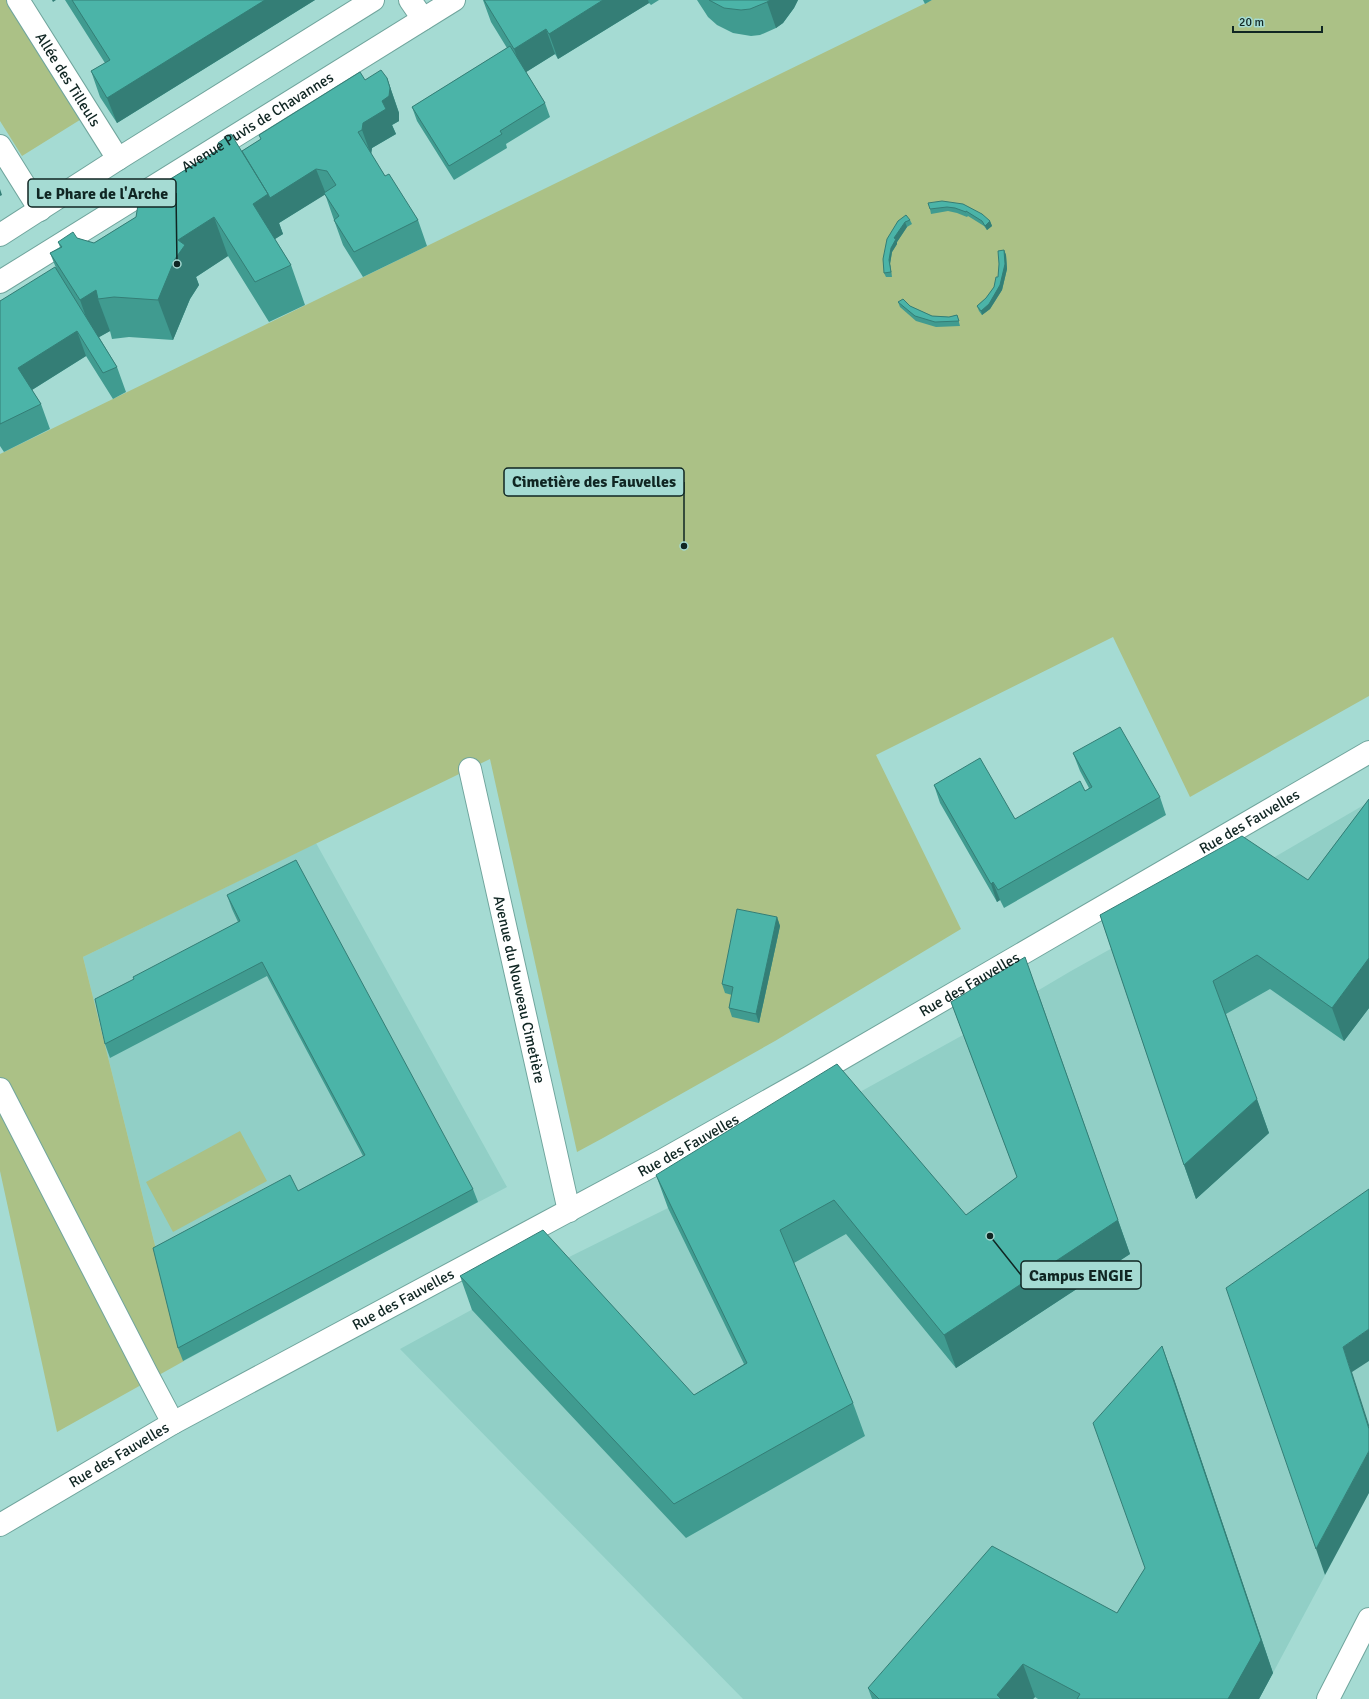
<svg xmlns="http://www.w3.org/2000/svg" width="1369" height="1699" font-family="Signika,sans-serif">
  <rect width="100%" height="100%" fill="#a5dbd3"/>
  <!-- built -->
  <path fill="#91cfc6" d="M1369 802V1493L1259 1699H743L400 1349 555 1264 668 1208 849 1098 963 1035 1071 971 1254 869Z
    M316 843 507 1187 377 1256 184 1361 83 957Z"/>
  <!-- green -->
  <path fill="#abc186" d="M0 0H8L83 118 22 156 0 121Z
    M932 0H1369V696L1190 797 1113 637 876 755 961 929 775 1041 603 1138 577 1152 490 759 83 957 184 1361 57 1432 0 1171V454Z
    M240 1131 267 1181 173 1232 146 1182Z"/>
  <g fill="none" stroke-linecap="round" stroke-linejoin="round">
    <!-- minor casing -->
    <g stroke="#70a59d" stroke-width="24">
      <g id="minor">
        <path id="s1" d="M18 0 118 159"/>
        <path d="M410 0 423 19"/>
        <path d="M0 146 40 210"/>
        <path d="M0 235 118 159 373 0"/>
        <path id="s2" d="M0 282 454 0"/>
        <path id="s3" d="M470 769 569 1211"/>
        <path d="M0 1089 147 1374 173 1423"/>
        <path id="s4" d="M0 1525 173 1423 663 1160 810 1077 1369 752"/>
        <path d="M1328 1699 1369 1619"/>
      </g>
    </g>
    <!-- minor -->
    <use href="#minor" stroke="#fff" stroke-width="22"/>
  </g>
  <!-- wall -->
  <path fill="#409b90" d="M65 0H315L117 123 100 97 91 71 105 63Z
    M483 0H659L651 5 649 3 558 59 555 54 526 72 545 103 550 117 506 144 507 148 454 180 417 121 412 107 507 48 491 22Z
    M697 0H798L794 8 783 23 776 28 760 35 751 36 733 33 717 25 708 17Z
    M923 0H932L925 4Z
    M387 78 399 113V121L392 125 396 134 372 148 371 154 385 176 418 220 427 246 363 277 343 245 334 220 325 194 279 223 283 234 275 239 291 265 305 305 269 322 228 256 196 277 199 285 190 299 173 340 129 337 112 339 110 331 99 337 117 367 126 392 113 399 86 356 32 390 41 404 50 429 4 452 0 446V301L56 268 50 253 60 247 58 242 77 238 94 243 136 217 139 201 136 193 154 189 220 149 218 143 242 151 261 139 259 135 365 80Z
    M963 204 990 221 992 226 987 230 984 226 968 216 967 217 957 213 948 211 931 214 930 209Z
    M910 220 912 224 907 227 897 242V244L892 252 890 264 892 277H886L884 273 898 221Z
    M1004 250 1006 255 1007 269 1002 290 990 309 982 315 979 311 977 306 986 298 994 287 998 277Z
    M898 302 910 306 932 316 949 317 957 315 960 326 936 327 916 321 900 307Z
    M1073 753 1160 797 1166 815 1004 908 1000 900 997 902 940 803 934 785 1015 819 1085 791 1089 788 1080 771Z
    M1369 799V1008L1344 1041 1270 989 1226 1014 1269 1133 1196 1199 1184 1165 1100 915 1308 880Z
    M227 895 473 1189 478 1202 183 1361 178 1348 298 1191 363 1156 267 976 110 1058 105 1044 134 979 238 922 232 909Z
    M777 917 780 926 759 1023 732 1017 729 1008 732 995 725 993 722 984Z
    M1037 990 1130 1254 956 1368 846 1234 794 1263 853 1403 865 1436 686 1538 472 1310 460 1276 694 1395 744 1364 668 1208 656 1175 966 1215 1017 1177 951 1002Z
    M1174 1379 1273 1673 1259 1699H1038L1035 1697 1033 1699H872L868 1688 1117 1613 1145 1568Z"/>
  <!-- shaded-wall -->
  <path fill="#347e76" d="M52 0H56L53 2Z
    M265 0H315L117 123 107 98Z
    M603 0H648L649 3 558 59 549 34Z
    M770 0H798L794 8 783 23 776 28 767 2Z
    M546 29 555 54 523 74 514 49Z
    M387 78 399 113V121L392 125 396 134 372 148 371 155 362 130 363 123 382 101Z
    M316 169 326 194 279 223 283 234 267 244 253 204 268 194Z
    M0 189 2 195 0 196Z
    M214 217 228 256 196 277 199 285 190 299 173 340 158 300 178 240Z
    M990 221 992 226 987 230 985 226Z
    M905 222 907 227 897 242V244L892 252 890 264 892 277 891 272 889 260 891 248 894 238Z
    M1004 250 1006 255 1007 269 1002 290 990 309 982 315 981 311 1000 285Z
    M96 290 98 299 110 331 94 340 80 300Z
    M77 331 86 356 27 393 18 368Z
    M993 882 1000 900 997 902 991 884Z
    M777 917 780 926 759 1023 756 1014Z
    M1025 957 1130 1254 956 1368 944 1335 1118 1220Z
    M1369 958V1008L1344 1041 1332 1008Z
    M1257 1099 1269 1133 1196 1199 1184 1165Z
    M1369 1329V1361L1352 1372 1369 1425V1429L1343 1347Z
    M1162 1346 1174 1379 1273 1673 1259 1699H1228Z
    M1369 1451V1493L1325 1575 1316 1549Z
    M1023 1664 1035 1697 1033 1699H998L997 1695Z"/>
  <!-- building -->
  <path fill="#4bb4a8" stroke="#347e76" d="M72 0H265L107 98 91 71 110 60Z
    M484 0H603L549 34 546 29 514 49Z
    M709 0H770L767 2 750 9 741 10 724 8Z
    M510 46 545 103 500 131 502 134 449 166 412 107Z
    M381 70 387 78 390 88 389 96 382 101 386 109 363 123 362 130 358 132 385 176 389 174 418 220 354 252 334 220 339 216 324 193 336 185 327 171 316 169 270 198 268 194 242 151 261 139 259 135 360 72 365 80Z
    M231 134 268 194 253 204 291 265 255 282 214 217 178 240 185 245 175 259 158 300 114 297 98 299 96 290 80 300 50 253 62 247 58 242 73 232 77 238 94 243 136 217 139 199 136 193 151 184 154 189 221 148 218 143Z
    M942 201 963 204 982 214 990 221 985 226 982 221 966 211V212L955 208 947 207 930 209 928 203Z
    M906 215 910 220 905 222 894 238 896 239 891 248 889 260 891 272 884 273 883 259 887 239 898 221Z
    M1004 250 1005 264 1000 285 989 304 981 311 977 306 986 298 994 287 996 277H998L999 264 998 251Z
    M55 267 117 367 103 373 77 331 18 368 41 404 0 424V301Z
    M903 299 910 306 932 316 949 317 957 315 959 321 935 322 915 316 898 302Z
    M1120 727 1160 797 998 890 993 882 991 884 934 785 980 758 1015 819 1080 781 1085 791 1092 787 1073 753Z
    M1369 799V958L1332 1008 1257 955 1213 981 1257 1099 1184 1165 1100 915 1242 836 1308 880Z
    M296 860 473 1189 178 1348 153 1248 290 1175 298 1191 365 1155 262 962 105 1044 95 999 134 979 133 977 240 921 227 895Z
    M737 909 777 917 756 1014 729 1008 733 987 722 984Z
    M1025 957 1118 1220 944 1335 834 1200 780 1230 853 1403 674 1504 460 1276 543 1230 694 1395 747 1363 656 1175 837 1064 966 1215 1017 1177 951 1002Z
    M1369 1189V1329L1343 1347 1369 1429V1451L1316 1549 1226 1288Z
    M1162 1346 1261 1640 1228 1699H1077L1080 1694 1023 1664 997 1695 1001 1699H879L868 1688 992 1546 1117 1613 1145 1568 1093 1423Z"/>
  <g text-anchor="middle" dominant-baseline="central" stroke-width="4" stroke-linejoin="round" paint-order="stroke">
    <!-- street labels -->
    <g font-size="15" fill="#102623" stroke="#a5dbd3">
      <text stroke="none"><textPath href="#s1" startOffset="94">Allée des Tilleuls</textPath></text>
      <text stroke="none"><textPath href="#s2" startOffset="303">Avenue Puvis de Chavannes</textPath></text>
      <text stroke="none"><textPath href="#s4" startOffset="1434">Rue des Fauvelles</textPath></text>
      <text stroke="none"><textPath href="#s4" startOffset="1110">Rue des Fauvelles</textPath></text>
      <text stroke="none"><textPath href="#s3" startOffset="226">Avenue du Nouveau Cimetière</textPath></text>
      <text stroke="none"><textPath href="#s4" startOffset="786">Rue des Fauvelles</textPath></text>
      <text stroke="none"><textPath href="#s4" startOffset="462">Rue des Fauvelles</textPath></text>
      <text stroke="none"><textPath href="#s4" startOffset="138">Rue des Fauvelles</textPath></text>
    </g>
  </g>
  <!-- callouts -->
  <path fill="none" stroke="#102623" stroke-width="1.5" d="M177 264L176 193M684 546L684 482M990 1236L1021 1275"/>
  <g fill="#102623" stroke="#a5dbd3" stroke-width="1.5">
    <circle cx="177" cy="264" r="4"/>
    <circle cx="684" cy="546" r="4"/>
    <circle cx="990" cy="1236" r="4"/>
  </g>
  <g fill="#a5dbd3" stroke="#102623" stroke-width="1.5">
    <rect x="28" y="179" width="148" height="28" rx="4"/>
    <rect x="504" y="468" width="180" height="28" rx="4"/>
    <rect x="1021" y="1261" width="120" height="28" rx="4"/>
  </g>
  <g font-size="16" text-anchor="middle" font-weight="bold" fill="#102623">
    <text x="102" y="199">Le Phare de l'Arche</text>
    <text x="594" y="487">Cimetière des Fauvelles</text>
    <text x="1081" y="1281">Campus ENGIE</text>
  </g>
  <!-- scale -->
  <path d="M1233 26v6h89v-6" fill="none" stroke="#102623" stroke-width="2"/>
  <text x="1239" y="26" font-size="12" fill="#102623" stroke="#a5dbd3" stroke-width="3" paint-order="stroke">20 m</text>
</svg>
